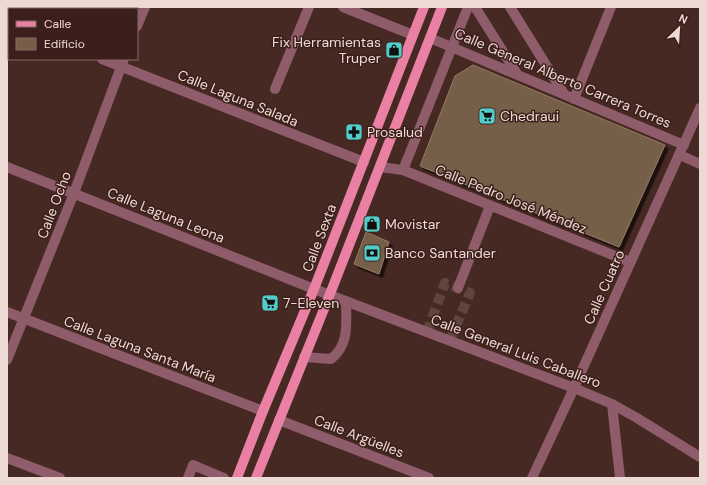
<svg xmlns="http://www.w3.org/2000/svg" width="707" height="485" font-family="'DM Sans',sans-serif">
  <defs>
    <filter id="shadow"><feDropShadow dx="3.5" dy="3.5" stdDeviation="0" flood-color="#0009"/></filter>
  </defs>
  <rect width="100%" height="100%" fill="#472923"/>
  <!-- building -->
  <path fill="#765e48" stroke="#937a63" filter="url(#shadow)" d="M473 65 665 145 619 247 420 166 455 76Z
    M366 232 389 242 379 274 354 264Z"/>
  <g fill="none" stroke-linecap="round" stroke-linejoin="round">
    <!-- minor-tunnel -->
    <path stroke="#60443e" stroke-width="10" stroke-dasharray="10 5" stroke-linecap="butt" d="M427 332 445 283 470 293 450 340"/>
    <!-- minor -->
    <path stroke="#8f5c6b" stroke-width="10" d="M343 7 413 35
      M475 7 517 74
      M510 7 564 94
      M111 9 112 7
      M7 22 9 23
      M137 26 145 7
      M430 38 684 145
      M102 59 364 162
      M275 89 309 7
      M574 99 611 7
      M680 155 700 164
      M7 167 314 289 574 388 612 404 637 418 700 457
      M380 167 403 170 630 262
      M403 170 468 7
      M458 288 490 206
      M7 312 263 411
      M304 357 331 359C350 344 346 323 346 301
      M7 360 74 193 124 59
      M612 404 620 478
      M279 420 429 478
      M7 458 60 478
      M188 478 193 465 224 478
      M532 478 574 388 700 108"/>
    <!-- major -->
    <path stroke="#ea81a4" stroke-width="10" d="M237 478 263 411 314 289 424 7
      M256 478 330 294 442 7"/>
  </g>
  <!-- icons -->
  <defs>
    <g id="shop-square" transform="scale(0.9)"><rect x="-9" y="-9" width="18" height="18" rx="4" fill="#53cdca" stroke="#3c1f1a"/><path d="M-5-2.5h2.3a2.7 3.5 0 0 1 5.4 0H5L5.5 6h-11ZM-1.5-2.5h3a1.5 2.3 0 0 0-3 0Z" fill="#111"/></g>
    <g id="supermarket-square" transform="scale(0.9)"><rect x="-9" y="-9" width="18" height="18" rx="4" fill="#53cdca" stroke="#3c1f1a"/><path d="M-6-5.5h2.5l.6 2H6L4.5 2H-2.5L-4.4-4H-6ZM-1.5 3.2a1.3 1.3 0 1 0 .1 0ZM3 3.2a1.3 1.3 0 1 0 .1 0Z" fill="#111"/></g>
    <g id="pharmacy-square" transform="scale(0.9)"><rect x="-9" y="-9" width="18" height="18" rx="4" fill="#53cdca" stroke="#3c1f1a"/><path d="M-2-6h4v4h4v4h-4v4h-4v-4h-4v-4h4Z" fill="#111"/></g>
    <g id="bank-square" transform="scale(0.9)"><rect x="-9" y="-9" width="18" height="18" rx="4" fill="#53cdca" stroke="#3c1f1a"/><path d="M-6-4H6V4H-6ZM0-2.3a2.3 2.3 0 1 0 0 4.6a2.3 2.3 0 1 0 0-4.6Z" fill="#111"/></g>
  </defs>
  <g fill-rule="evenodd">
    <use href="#shop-square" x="394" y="50"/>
    <use href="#supermarket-square" x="487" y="116"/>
    <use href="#pharmacy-square" x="354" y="132"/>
    <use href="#shop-square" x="372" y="224"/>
    <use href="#bank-square" x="372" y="253"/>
    <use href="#supermarket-square" x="270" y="303"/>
  </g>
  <g text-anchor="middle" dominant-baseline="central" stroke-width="3" stroke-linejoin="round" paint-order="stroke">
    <!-- poi labels -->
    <g font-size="14" fill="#eedad5" stroke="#3c1f1a" text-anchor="start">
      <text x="381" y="42" text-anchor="end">Fix Herramientas<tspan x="381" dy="16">Truper</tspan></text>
      <text x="500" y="116">Chedraui</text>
      <text x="367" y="132">Prosalud</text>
      <text x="385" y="224">Movistar</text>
      <text x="385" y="253">Banco Santander</text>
      <text x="283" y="303">7-Eleven</text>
    </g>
    <!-- street labels -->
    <g font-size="14" fill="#eedad5" stroke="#3c1f1a">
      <text transform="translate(563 78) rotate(23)">Calle General Alberto Carrera Torres</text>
      <text transform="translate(238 98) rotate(22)">Calle Laguna Salada</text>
      <text transform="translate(511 199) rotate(22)">Calle Pedro José Méndez</text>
      <text transform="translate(54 205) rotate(-69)">Calle Ocho</text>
      <text transform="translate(166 215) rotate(22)">Calle Laguna Leona</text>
      <text transform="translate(319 238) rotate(-69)">Calle Sexta</text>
      <text transform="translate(604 287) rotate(-66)">Calle Cuatro</text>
      <text transform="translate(140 349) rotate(21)">Calle Laguna Santa María</text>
      <text transform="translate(516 351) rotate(21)">Calle General Luis Caballero</text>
      <text transform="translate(359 436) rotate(21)">Calle Argüelles</text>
    </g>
  </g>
  <!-- border -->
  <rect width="707" height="485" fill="none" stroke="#eedad5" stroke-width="16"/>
  <!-- legend -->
  <rect x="8" y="8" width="130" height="52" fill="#3c1f1a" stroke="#836a65"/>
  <rect x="16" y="21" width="20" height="6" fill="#ea81a4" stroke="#836a65"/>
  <text x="44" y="28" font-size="12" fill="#eedad5">Calle</text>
  <rect x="16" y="38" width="20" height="12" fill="#765e48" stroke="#836a65"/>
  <text x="44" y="48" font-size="12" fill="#eedad5">Edificio</text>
  <!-- north arrow -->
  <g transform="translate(679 28) rotate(25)" stroke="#3c1f1a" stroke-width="3" paint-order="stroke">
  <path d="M0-3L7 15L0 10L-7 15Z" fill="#eedad5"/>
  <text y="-6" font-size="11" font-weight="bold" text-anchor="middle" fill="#eedad5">N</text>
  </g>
</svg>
